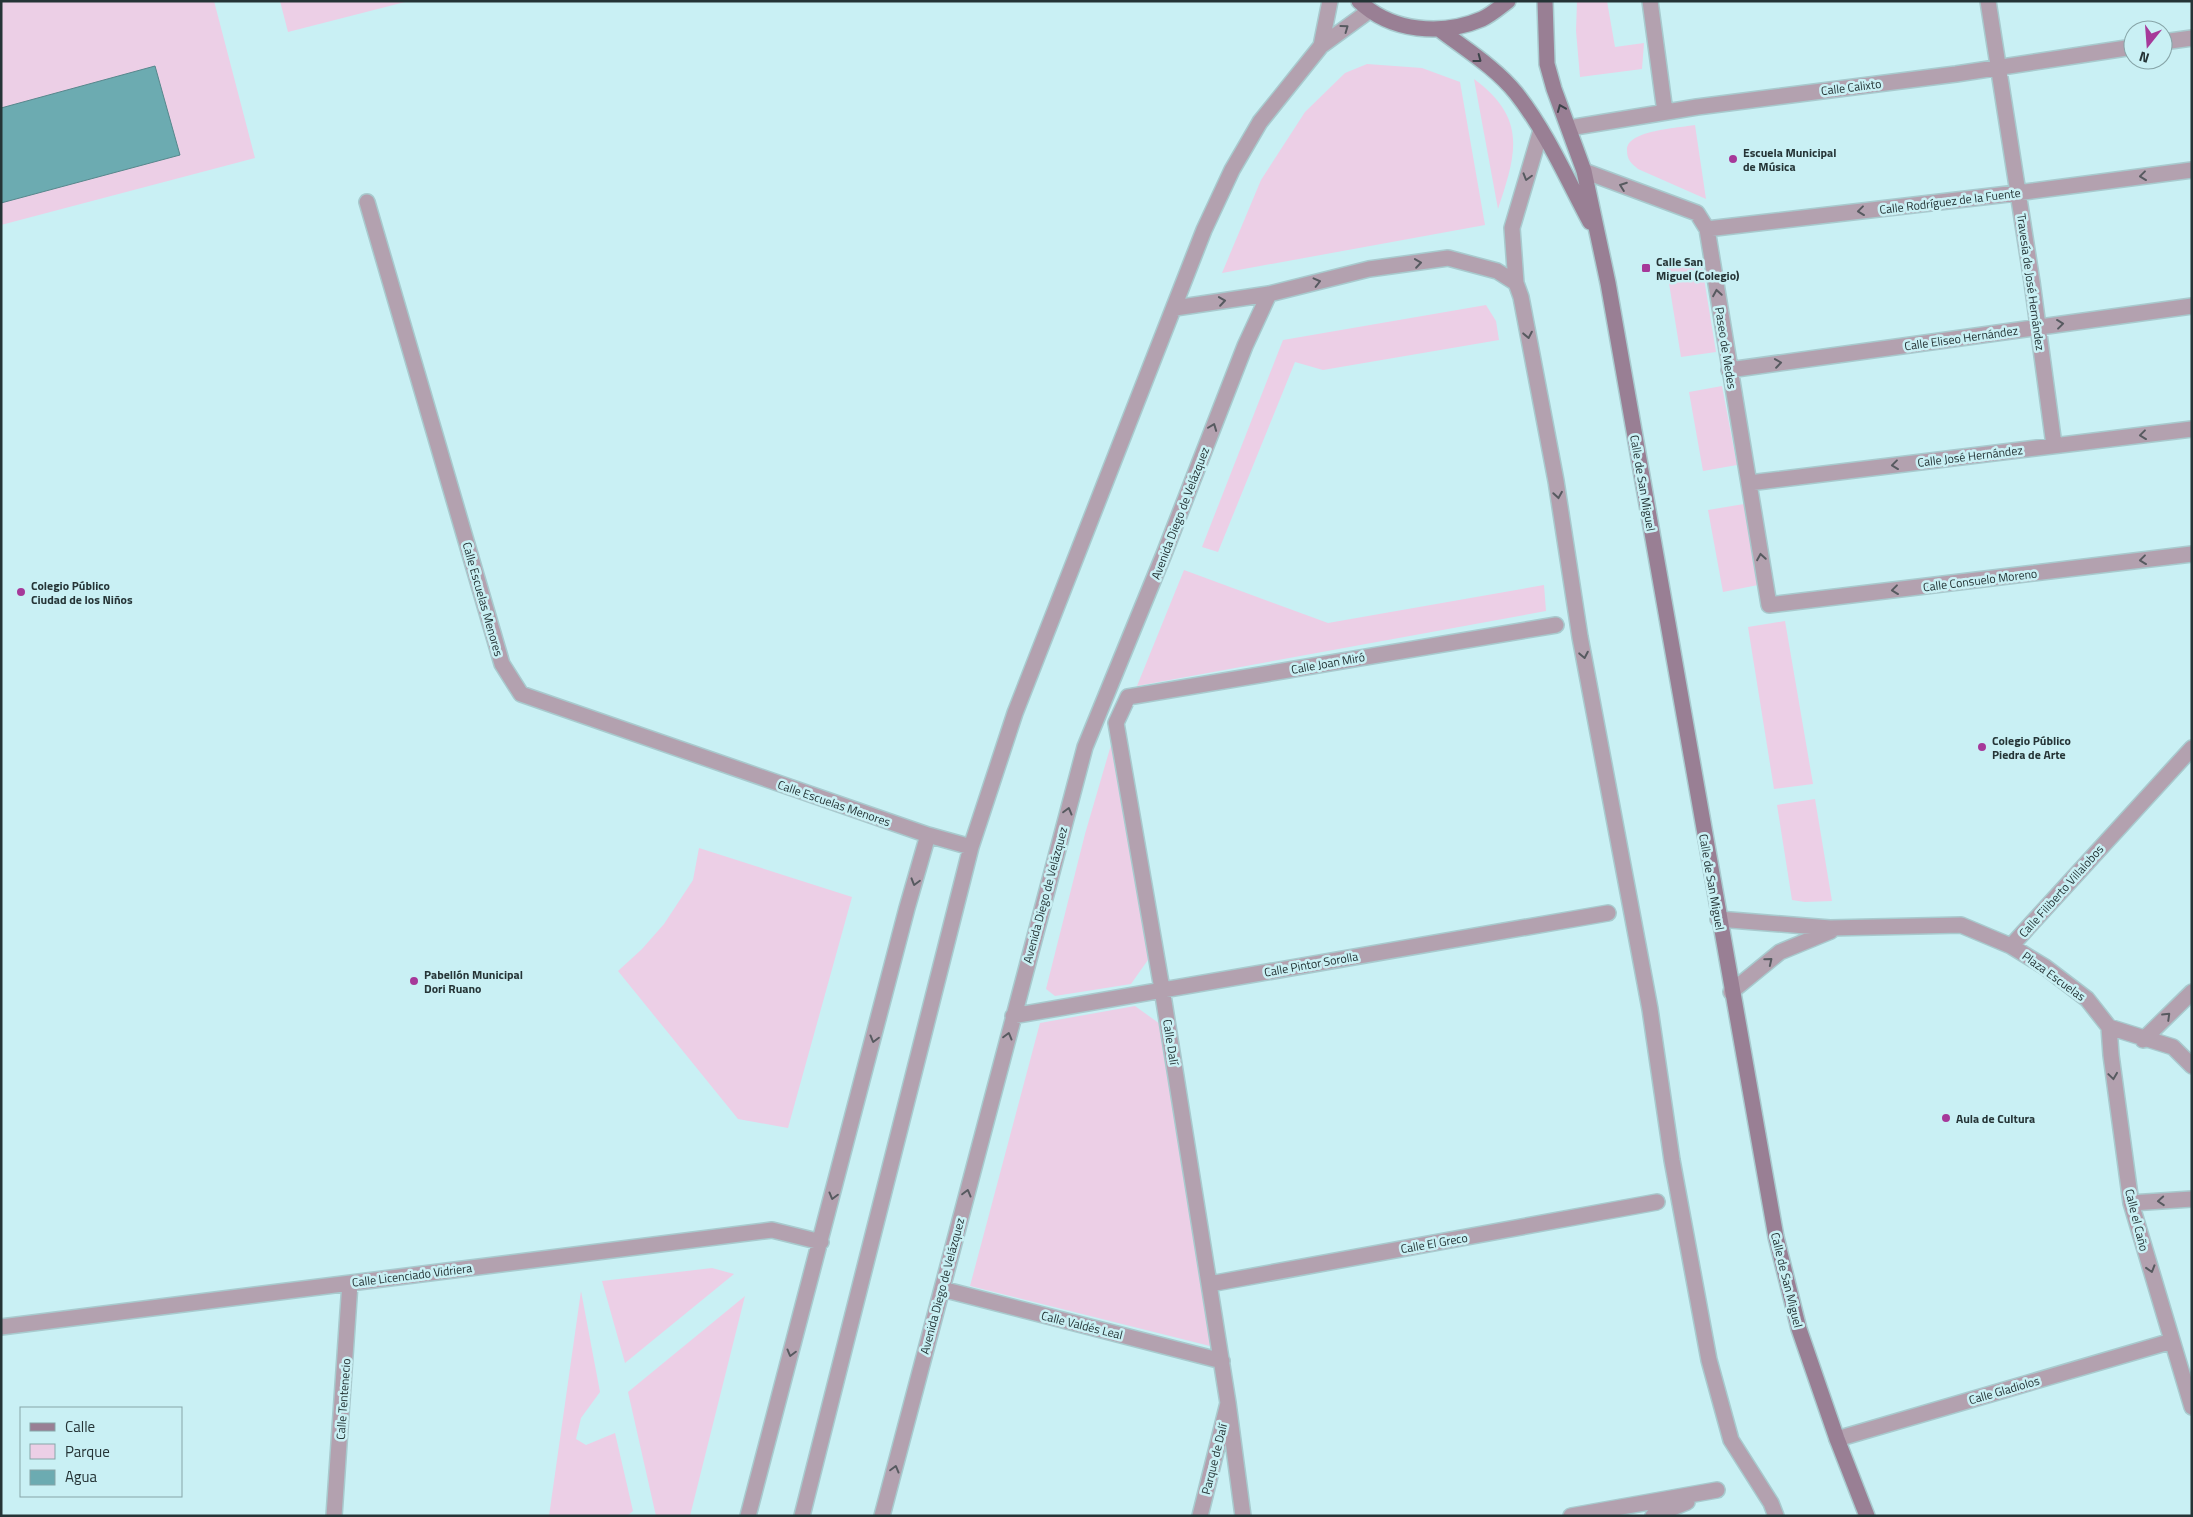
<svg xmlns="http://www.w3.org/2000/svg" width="2193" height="1517" font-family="'Titillium Web',sans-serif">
  <rect width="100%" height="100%" fill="#c9f0f4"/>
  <!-- green -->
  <path fill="#eccfe6" d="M1 1H214L255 158 1 225Z
    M280 1H409L288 32Z
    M1577 1H1607L1615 47 1644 43 1642 69 1580 77 1576 31Z
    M1367 64 1422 68 1460 82 1485 225 1222 273 1261 180 1305 112 1345 73Z
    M1474 79C1528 119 1516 154 1498 209Z
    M1695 125 1706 199 1638 169C1631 163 1627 160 1627 150 1627 130 1679 128 1695 125Z
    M1701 260 1716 352 1681 357 1666 265Z
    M1486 305 1496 321 1499 340 1323 370 1295 362 1218 552 1202 547 1283 340Z
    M1722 386 1737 465 1703 471 1689 392Z
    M1744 504 1758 585 1723 592 1708 510Z
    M1184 570 1328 623 1544 585 1546 611 1137 686Z
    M1785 621 1813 784 1774 789 1748 627Z
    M1111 745 1150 957 1131 984 1055 996 1046 989 1085 834Z
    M1815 799 1832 901 1805 902 1792 900 1777 805Z
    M699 848 852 897 788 1128 738 1119 618 971 642 949 664 924 693 880Z
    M1135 1006 1160 1024 1214 1347 970 1286 1040 1023Z
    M712 1268 734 1274 625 1363 602 1281Z
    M581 1291 600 1392 581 1418 576 1439 586 1445 615 1433 633 1511 627 1516H549Z
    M745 1296 690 1516H656L628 1392Z"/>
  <!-- water -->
  <path fill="#6cabb1" stroke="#57878c" d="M155 66 180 155 1 203V108Z"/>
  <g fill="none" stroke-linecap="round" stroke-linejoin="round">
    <!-- street casing -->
    <g stroke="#a8cace" stroke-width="18">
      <path id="street" d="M1650 1 1665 112
        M1988 1 2032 282 2054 445
        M2163 42 2192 38
        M1321 46 1330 1
        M1569 128 1697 107 1956 74 2133 47
        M1541 130 1512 228 1516 283 1521 297 1556 481 1580 637 1650 1009 1672 1160 1709 1360 1731 1440 1771 1503 1776 1516
        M1584 171 1697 213 1707 229 1769 605 2192 554
        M367 202 502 664 521 694 928 835 971 847
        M1707 229 2017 193 2192 170
        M1175 308 1269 294 1369 269 1448 258 1497 271 1516 283
        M1729 370 2192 306
        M1749 483 2192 429
        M1718 919 1830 928 1961 925 2011 946 2045 967 2087 999 2109 1027 2173 1047 2192 1066
        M2011 946 2192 748
        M1731 992 1780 952 1831 931
        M1013 1016 1608 913
        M2109 1027 2111 1055 2131 1203 2192 1407
        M2143 1040 2192 992
        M2131 1203 2192 1199
        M1210 1284 1657 1202
        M942 1289 1222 1361
        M1 1327 772 1230 821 1242
        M1228 1403 1162 989 1116 723 1128 697 1556 625
        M1837 1439 2172 1341
        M334 1516 350 1283
        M748 1516 907 908 928 835
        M802 1516 971 847 1015 713 1204 230 1232 170 1260 122 1321 46 1369 11
        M882 1516 1085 747 1164 554 1245 346 1269 294
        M1200 1516 1228 1403 1243 1516
        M1571 1516 1717 1490
        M1653 1516 1687 1502"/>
    </g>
    <!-- secondary casing -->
    <g stroke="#a8cace" stroke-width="18">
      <path id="secondary" d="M1359 1C1391 32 1442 36 1482 19 1491 15 1500 7 1508 1
        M1545 1 1547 64 1554 89 1584 171 1608 283 1776 1237 1799 1329 1837 1439 1867 1516
        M1439 29C1465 49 1495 67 1516 93 1546 131 1567 179 1590 222"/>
    </g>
    <!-- street -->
    <use href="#street" stroke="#b3a1af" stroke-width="15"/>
    <!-- secondary -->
    <use href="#secondary" stroke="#997f94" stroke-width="15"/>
  </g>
  <!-- one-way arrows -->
  <defs><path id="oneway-chevron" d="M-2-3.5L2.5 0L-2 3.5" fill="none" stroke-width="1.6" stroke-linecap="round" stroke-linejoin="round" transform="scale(1.25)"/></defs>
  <g stroke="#575a60">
    <use href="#oneway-chevron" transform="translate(1345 28) rotate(-36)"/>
    <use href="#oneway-chevron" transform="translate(2143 176) rotate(173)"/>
    <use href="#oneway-chevron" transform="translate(1527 177) rotate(106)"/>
    <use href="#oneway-chevron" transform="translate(1623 186) rotate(-160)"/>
    <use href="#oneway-chevron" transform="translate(1861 211) rotate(173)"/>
    <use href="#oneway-chevron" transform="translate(1418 263) rotate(-8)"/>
    <use href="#oneway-chevron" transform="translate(1317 282) rotate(-14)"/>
    <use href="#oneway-chevron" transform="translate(1717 293) rotate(-99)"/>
    <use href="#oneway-chevron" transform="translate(1222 301) rotate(-8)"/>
    <use href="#oneway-chevron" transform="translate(2060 324) rotate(-7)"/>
    <use href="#oneway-chevron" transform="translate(1528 335) rotate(79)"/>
    <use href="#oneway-chevron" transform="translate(1778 363) rotate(-8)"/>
    <use href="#oneway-chevron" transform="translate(1213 427) rotate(-69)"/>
    <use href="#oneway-chevron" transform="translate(2143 435) rotate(173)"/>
    <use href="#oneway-chevron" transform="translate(1895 465) rotate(173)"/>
    <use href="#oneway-chevron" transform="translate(1558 495) rotate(81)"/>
    <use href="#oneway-chevron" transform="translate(1761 557) rotate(-99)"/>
    <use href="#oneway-chevron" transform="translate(2143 560) rotate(173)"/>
    <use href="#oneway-chevron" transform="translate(1895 590) rotate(173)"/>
    <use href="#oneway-chevron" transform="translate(1584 655) rotate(79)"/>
    <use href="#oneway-chevron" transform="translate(1068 811) rotate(-75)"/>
    <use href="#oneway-chevron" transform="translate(915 882) rotate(106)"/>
    <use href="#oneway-chevron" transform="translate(1769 961) rotate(-39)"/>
    <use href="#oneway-chevron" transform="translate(2167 1016) rotate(-44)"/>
    <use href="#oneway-chevron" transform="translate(1008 1036) rotate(-75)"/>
    <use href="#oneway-chevron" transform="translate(874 1039) rotate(105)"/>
    <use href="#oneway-chevron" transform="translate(2113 1076) rotate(82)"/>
    <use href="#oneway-chevron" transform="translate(967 1193) rotate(-75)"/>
    <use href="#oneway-chevron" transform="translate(833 1196) rotate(105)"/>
    <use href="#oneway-chevron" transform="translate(2161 1201) rotate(176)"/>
    <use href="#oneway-chevron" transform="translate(2151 1269) rotate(73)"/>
    <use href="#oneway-chevron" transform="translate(791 1353) rotate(105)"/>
    <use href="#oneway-chevron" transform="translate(895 1469) rotate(-75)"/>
  </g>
  <g stroke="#3c4349">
    <use href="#oneway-chevron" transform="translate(1478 59) rotate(37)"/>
    <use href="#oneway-chevron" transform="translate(1561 108) rotate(-112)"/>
  </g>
  <!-- markers -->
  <g fill="#a63999" stroke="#c9f0f4" stroke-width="2">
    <circle cx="1733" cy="159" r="5"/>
    <rect x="1641" y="263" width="10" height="10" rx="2.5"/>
    <circle cx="21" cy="592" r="5"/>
    <circle cx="1982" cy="747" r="5"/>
    <circle cx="414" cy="981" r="5"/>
    <circle cx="1946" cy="1118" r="5"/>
  </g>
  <g text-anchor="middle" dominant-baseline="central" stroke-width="5" stroke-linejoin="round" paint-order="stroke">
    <!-- street labels -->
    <g font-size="12" fill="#253436" stroke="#c9f0f4">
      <text transform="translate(1851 87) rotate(-7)">Calle Calixto</text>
      <text transform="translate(1950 201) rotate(-7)">Calle Rodríguez de la Fuente</text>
      <text transform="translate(2031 282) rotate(82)">Travesía de José Hernández</text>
      <text transform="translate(1961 338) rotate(-8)">Calle Eliseo Hernández</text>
      <text transform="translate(1726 348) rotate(81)">Paseo de Medes</text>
      <text transform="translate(1970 456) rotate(-7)">Calle José Hernández</text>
      <text transform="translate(1643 483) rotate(80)">Calle de San Miguel</text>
      <text transform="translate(1180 513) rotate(-69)">Avenida Diego de Velázquez</text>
      <text transform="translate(1980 580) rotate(-7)">Calle Consuelo Moreno</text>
      <text transform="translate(483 599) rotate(74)">Calle Escuelas Menores</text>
      <text transform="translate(1328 663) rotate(-10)">Calle Joan Miró</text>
      <text transform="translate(834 803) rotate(19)">Calle Escuelas Menores</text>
      <text transform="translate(1712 882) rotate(80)">Calle de San Miguel</text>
      <text transform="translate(2061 891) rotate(-48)">Calle Filiberto Villalobos</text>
      <text transform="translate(1045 895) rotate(-75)">Avenida Diego de Velázquez</text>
      <text transform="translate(1311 964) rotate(-10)">Calle Pintor Sorolla</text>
      <text transform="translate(2054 976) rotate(36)">Plaza Escuelas</text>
      <text transform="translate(1171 1042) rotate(81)">Calle Dalí</text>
      <text transform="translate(2137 1220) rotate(76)">Calle el Caño</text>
      <text transform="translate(1434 1243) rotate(-10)">Calle El Greco</text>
      <text transform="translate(412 1275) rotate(-7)">Calle Licenciado Vidriera</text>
      <text transform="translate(1787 1280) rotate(76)">Calle de San Miguel</text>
      <text transform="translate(942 1286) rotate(-75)">Avenida Diego de Velázquez</text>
      <text transform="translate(1082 1325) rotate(14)">Calle Valdés Leal</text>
      <text transform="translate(2004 1390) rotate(-16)">Calle Gladiolos</text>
      <text transform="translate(343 1399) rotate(-86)">Calle Tentenecio</text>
      <text transform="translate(1214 1459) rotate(-76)">Parque de Dalí</text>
    </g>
    <!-- poi labels -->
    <g font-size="12" font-weight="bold" fill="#253436" stroke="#c9f0f4" text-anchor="start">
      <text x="1743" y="152">Escuela Municipal<tspan x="1743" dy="14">de Música</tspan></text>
      <text x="1656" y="261">Calle San<tspan x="1656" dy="14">Miguel (Colegio)</tspan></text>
      <text x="31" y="585">Colegio Público<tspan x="31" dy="14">Ciudad de los Niños</tspan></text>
      <text x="1992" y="740">Colegio Público<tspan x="1992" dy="14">Piedra de Arte</tspan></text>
      <text x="424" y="974">Pabellón Municipal<tspan x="424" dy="14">Dori Ruano</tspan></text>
      <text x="1956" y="1118">Aula de Cultura</text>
    </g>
  </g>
  <!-- border -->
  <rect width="2193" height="1517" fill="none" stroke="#253436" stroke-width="5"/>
  <!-- legend -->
  <rect x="20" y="1407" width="162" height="90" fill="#c9f0f4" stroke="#87a5a8"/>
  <rect x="30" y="1423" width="25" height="8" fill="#997f94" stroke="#87a5a8"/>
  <text x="65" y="1432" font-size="15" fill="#253436">Calle</text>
  <rect x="30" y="1444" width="25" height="15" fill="#eccfe6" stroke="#87a5a8"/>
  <text x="65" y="1457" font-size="15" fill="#253436">Parque</text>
  <rect x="30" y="1470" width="25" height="15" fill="#6cabb1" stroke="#87a5a8"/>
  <text x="65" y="1482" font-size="15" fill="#253436">Agua</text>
  <!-- north arrow -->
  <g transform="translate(2148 45) rotate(197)"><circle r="24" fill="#c9f0f4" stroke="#87a5a8"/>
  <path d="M0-4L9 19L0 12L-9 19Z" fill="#a63999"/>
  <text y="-8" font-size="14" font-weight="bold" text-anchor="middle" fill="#253436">N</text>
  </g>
</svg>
